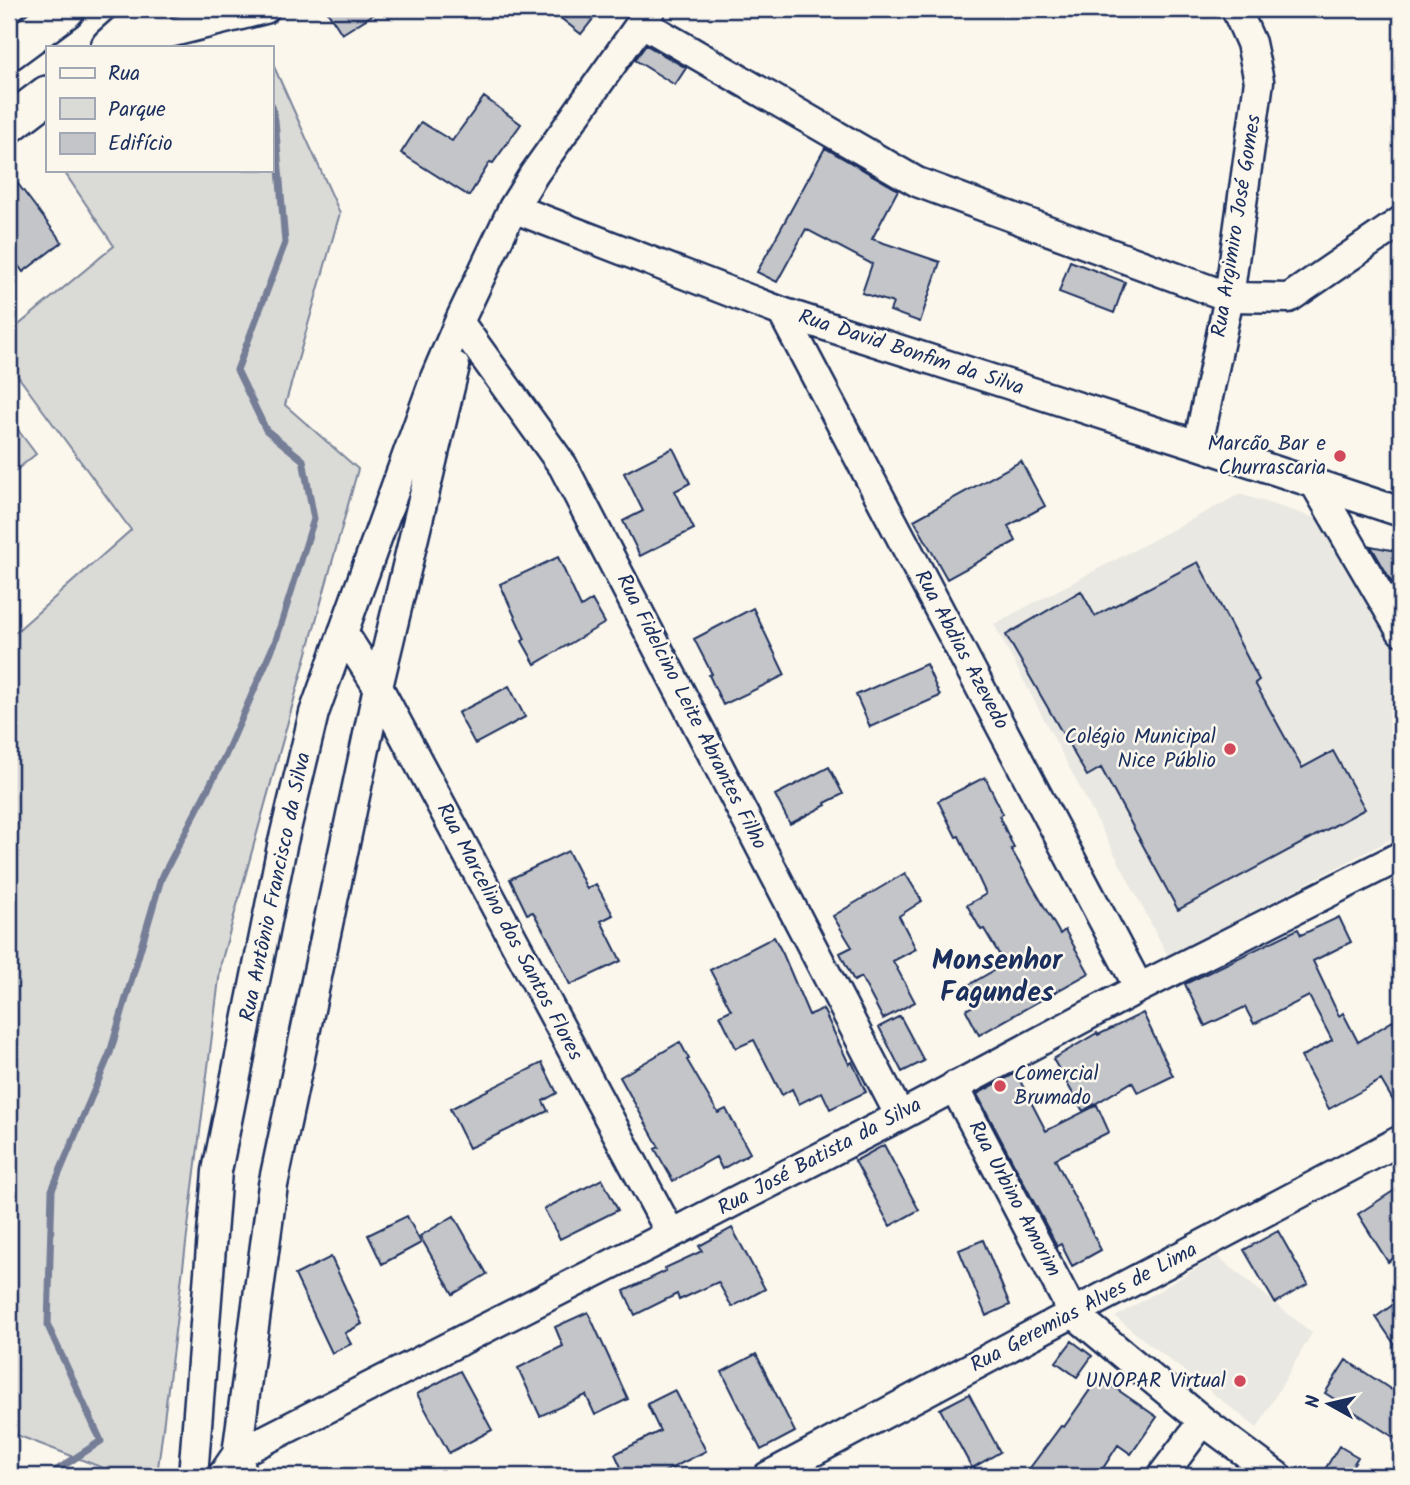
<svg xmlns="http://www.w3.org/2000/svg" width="1410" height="1485" font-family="Kalam,sans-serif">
  <rect width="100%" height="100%" fill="#fbf7ec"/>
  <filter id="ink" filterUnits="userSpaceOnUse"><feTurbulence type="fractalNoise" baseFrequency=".0143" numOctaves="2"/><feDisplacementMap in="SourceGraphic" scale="14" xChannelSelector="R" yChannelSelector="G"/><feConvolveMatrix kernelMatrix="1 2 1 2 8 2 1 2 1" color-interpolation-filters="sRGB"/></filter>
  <g filter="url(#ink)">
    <!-- built -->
    <path fill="#eae8e2" d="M1240 494 1322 520 1401 663V834L1168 956 994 624Z
      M1217 1256 1312 1333 1257 1428 1115 1317Z"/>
    <!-- green -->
    <path fill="#dadad7" stroke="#7a849a" stroke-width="2" d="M271 60 340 213 285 405 358 469 221 963 157 1476H124L9 1432V638L131 530 9 364V333L114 246 63 170H271Z
      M9 418 36 454 9 476Z"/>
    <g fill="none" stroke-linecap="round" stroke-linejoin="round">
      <!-- stream -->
      <path stroke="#747e96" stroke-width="7" d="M57 1470 101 1441 48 1326 52 1190 110 1053 161 879 225 756 276 640 314 519 303 460 266 430 237 370 285 243 275 120 271 104"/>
    </g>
    <!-- building -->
    <path fill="#c3c5c9" stroke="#1b2f5e" stroke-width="2" d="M326 9H382L342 34Z
      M549 9H601L581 34Z
      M646 45 686 68 675 85 635 60Z
      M484 97 521 124 493 163 490 162 469 196 401 153 421 122 452 141Z
      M825 148 898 190 872 239 940 262 920 322 890 311 893 303 862 293 872 264 806 229 777 282 757 272Z
      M9 172 62 242 23 272 9 253Z
      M1070 261 1125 282 1114 313 1059 292Z
      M673 448 690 483 675 491 694 529 640 556 623 521 643 511 624 473Z
      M1021 461 1045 506 1008 526 1016 541 947 579 914 520Z
      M1371 546 1401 552V598Z
      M558 557 581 607 592 600 605 623 535 664 522 641 525 639 500 584Z
      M1198 562 1259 680 1255 683 1302 768 1333 751 1365 809 1178 910 1101 768 1087 776 1006 635 1081 591 1095 616Z
      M753 608 785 675 723 705 709 675 712 674 694 639Z
      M926 664 940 696 870 727 856 695Z
      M509 686 525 717 475 744 458 713Z
      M829 767 843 794 825 803 826 805 790 824 775 795Z
      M985 777 1003 814 999 816 1014 848 1011 849 1060 934 1065 930 1089 973 979 1035 966 1010 976 1004 967 986 1005 964 984 929 981 930 967 905 986 894 959 836 956 837 938 801Z
      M568 851 587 889 596 884 613 915 601 921 621 961 570 985 552 946 533 912 527 914 510 879Z
      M905 873 922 901 899 916 916 949 893 961 915 1002 883 1019 861 977 854 981 840 953 852 947 833 916Z
      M1339 917 1351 942 1313 961 1339 1016 1343 1013 1358 1042 1401 1016V1114L1381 1080 1329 1109 1301 1057 1332 1040 1309 996 1254 1024 1245 1007 1205 1026 1185 984 1298 929 1301 935Z
      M774 937 783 954 809 1015 823 1009 849 1064 852 1062 866 1092 830 1109 822 1092 799 1104 792 1089 782 1095 754 1040 736 1048 720 1015 731 1010 710 970Z
      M1143 1013 1173 1076 1138 1093 1132 1082 1083 1111 1053 1059 1097 1033 1098 1035Z
      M900 1016 924 1061 902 1072 879 1027Z
      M680 1042 689 1059 687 1060 718 1113 726 1109 750 1153 722 1169 716 1157 673 1181 655 1149 659 1147 620 1077Z
      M542 1063 557 1093 543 1101 548 1111 469 1148 450 1109Z
      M1016 1073 1046 1131 1097 1105 1109 1132 1055 1159 1101 1250 1072 1266 1061 1244 1057 1246 977 1094Z
      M884 1145 919 1210 890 1226 855 1161Z
      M602 1179 618 1210 560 1239 544 1209Z
      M1401 1186V1253L1388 1262 1358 1214Z
      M407 1216 421 1243 382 1264 368 1235Z
      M454 1216 487 1274 453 1294 420 1236Z
      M732 1228 765 1289 732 1307 718 1282 679 1300 677 1294 635 1315 624 1291 666 1271 665 1268 702 1251 699 1246Z
      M1278 1231 1308 1284 1275 1303 1244 1250Z
      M983 1240 1010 1305 986 1316 959 1250Z
      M331 1257 362 1324 345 1333 351 1344 332 1353 295 1275Z
      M1401 1299V1354L1376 1317Z
      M588 1312 628 1399 595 1415 586 1395 540 1416 518 1368 563 1346 555 1327Z
      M1072 1341 1092 1356 1077 1377 1056 1362Z
      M756 1354 795 1432 761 1450 722 1372Z
      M1346 1360 1401 1396V1442L1325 1393Z
      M460 1371 492 1430 449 1453 417 1394Z
      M1099 1377 1157 1417 1131 1454 1118 1445 1098 1476H1024L1061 1426 1064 1427Z
      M675 1390 706 1451 656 1476H625L615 1454 660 1431 647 1404Z
      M969 1394 1000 1452 972 1468 940 1409Z
      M1339 1446 1358 1457 1346 1476H1321Z"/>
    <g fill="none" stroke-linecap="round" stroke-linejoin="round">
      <!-- minor casing -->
      <g stroke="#1b2f5e" stroke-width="33">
        <path id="minor" d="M642 23 917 182 1229 297 1289 298 1401 221
          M113 47 265 9
          M513 208 782 312 1198 445 1401 512
          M782 312 1139 988
          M459 322 563 466 900 1116
          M1198 445 1229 297 1259 81 1251 43 1236 9
          M1315 484 1401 631
          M343 632 378 687 671 1234
          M954 1086 1073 1313 1203 1421 1277 1476
          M241 1468 237 1454 273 1185 378 687 455 366
          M193 1476 217 1171 282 846 314 713 435 378 459 322 513 208 534 174 651 9
          M222 1476 237 1454 671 1234 900 1116 1139 988 1401 856
          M768 1476 1073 1313 1401 1140
          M1162 1476 1203 1421"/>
      </g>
      <!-- major casing -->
      <g stroke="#1b2f5e" stroke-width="42">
        <path id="major" d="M110 47 153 9
          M9 51 66 9
          M9 124 47 95"/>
      </g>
      <!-- minor -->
      <use href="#minor" stroke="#fbf7ec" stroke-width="28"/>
      <!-- major -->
      <use href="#major" stroke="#fbf7ec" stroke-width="37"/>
    </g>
  </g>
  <!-- markers -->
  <g fill="#d1495b" stroke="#fbf7ec" stroke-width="2.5">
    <circle cx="1340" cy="456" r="7"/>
    <circle cx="1230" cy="749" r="7"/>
    <circle cx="1000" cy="1086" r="7"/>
    <circle cx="1240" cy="1381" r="7"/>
  </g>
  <g text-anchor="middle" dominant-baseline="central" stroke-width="5" stroke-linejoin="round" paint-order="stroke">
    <!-- street labels -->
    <g font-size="21" fill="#1b2f5e" stroke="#fbf7ec">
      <text transform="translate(1237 226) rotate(-81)">Rua Argimiro José Gomes</text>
      <text transform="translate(911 353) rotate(18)">Rua David Bonfim da Silva</text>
      <text transform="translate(961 650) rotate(62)">Rua Abdias Azevedo</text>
      <text transform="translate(691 712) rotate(63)">Rua Fidelcino Leite Abrantes Filho</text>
      <text transform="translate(276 887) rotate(-78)">Rua Antônio Francisco da Silva</text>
      <text transform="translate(509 932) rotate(62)">Rua Marcelino dos Santos Flores</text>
      <text transform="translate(820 1157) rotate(-28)">Rua José Batista da Silva</text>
      <text transform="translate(1014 1199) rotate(62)">Rua Urbino Amorim</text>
      <text transform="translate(1084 1308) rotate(-28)">Rua Geremias Alves de Lima</text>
    </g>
    <!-- poi labels -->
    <g font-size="21" fill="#1b2f5e" stroke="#fbf7ec" text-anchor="end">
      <text x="1326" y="444">Marcão Bar e<tspan x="1326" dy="24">Churrascaria</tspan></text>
      <text x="1216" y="737">Colégio Municipal<tspan x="1216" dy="24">Nice Públio</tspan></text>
      <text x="1014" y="1074" text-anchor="start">Comercial<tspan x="1014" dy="24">Brumado</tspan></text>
      <text x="1226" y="1381">UNOPAR Virtual</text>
    </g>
    <!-- district labels -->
    <g font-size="28" font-weight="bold" fill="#1b2f5e" stroke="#fbf7ec">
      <text x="997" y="961">Monsenhor<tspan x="997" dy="32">Fagundes</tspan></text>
    </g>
  </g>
  <!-- margin -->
  <rect width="1410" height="1485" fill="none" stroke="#fbf7ec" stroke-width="35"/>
  <rect x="18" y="18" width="1375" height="1450" fill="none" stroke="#1b2f5e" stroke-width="2.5" filter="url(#ink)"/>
  <!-- legend -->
  <rect x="46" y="46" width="228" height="126" fill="#fbf7ec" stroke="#a1a7b3" stroke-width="2"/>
  <rect x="60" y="68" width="35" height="10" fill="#fbf7ec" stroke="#a1a7b3" stroke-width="2"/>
  <text x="108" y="80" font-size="21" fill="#1b2f5e">Rua</text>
  <rect x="60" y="98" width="35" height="21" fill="#dadad7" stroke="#a1a7b3" stroke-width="2"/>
  <text x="108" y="116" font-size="21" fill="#1b2f5e">Parque</text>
  <rect x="60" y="133" width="35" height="21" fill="#c3c5c9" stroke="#a1a7b3" stroke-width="2"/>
  <text x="108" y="150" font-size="21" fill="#1b2f5e">Edifício</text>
  <!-- north arrow -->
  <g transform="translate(1329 1404) rotate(278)" stroke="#fbf7ec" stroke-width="5" paint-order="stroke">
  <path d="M0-5L12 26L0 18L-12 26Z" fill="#1b2f5e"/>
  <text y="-10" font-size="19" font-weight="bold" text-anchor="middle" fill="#1b2f5e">N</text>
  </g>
</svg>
